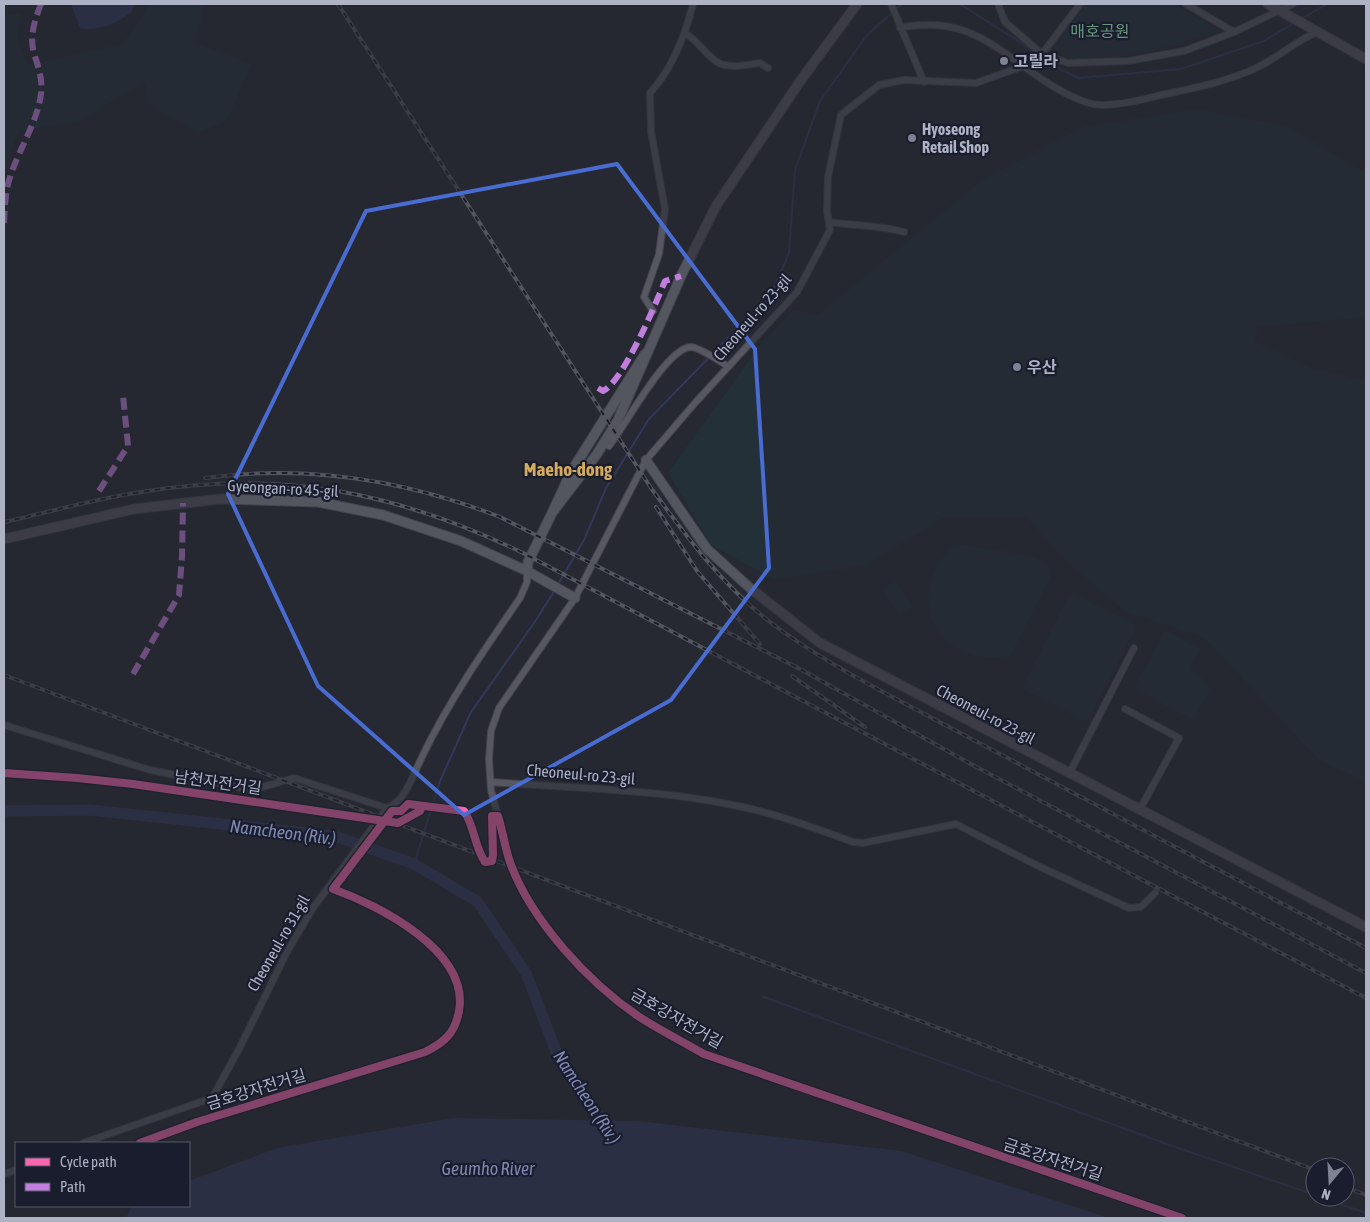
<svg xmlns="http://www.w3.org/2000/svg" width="1370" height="1222" font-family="'Asap Condensed','Noto Sans KR',sans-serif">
  <rect width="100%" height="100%" fill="#262832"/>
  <!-- green -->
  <path fill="#233038" d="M150 4H205L194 43 252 64 227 120 198 133 149 104 145 81 78 122 19 131 4 166V15L22 13 17 38 27 65 123 44Z
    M1086 4H1174L1219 31C1177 44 1124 62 1078 59 1068 58 1058 54 1048 52Z
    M1196 109 1288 127 1351 165 1366 172V317L1258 327 1254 341 1308 367 1366 381V781L1320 761 1205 638 1127 612 1068 563 1026 517 943 518 866 565 775 580 711 545 668 473 760 345 794 310 819 314 984 179 1084 127Z
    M955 544C972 547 1029 553 1041 560 1048 564 1051 572 1049 580L1010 656C936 669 900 596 955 544Z
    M896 581 912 607 899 615 883 589Z
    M1071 592 1137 626 1087 722 1022 688Z
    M1165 631 1200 649 1189 669 1200 676 1210 689 1193 720 1134 688Z"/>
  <!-- water -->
  <path fill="#313859" d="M71 4H134L132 12C116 23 100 32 80 28Z
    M454 1118 637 1121 901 1151 1109 1218H126L132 1206H189V1181L277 1148Z"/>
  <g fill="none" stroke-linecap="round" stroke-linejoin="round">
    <!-- stream -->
    <path stroke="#313859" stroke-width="2" d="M960 4 1020 42 1051 65 1079 78 1181 69 1264 41 1294 23
      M896 9 902 4
      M1301 19 1327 4
      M557 586 584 540 606 488 649 419 729 337 769 300 789 253 795 170 820 101 867 35 893 12
      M414 864 440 781 471 712 534 623 555 590
      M764 997 1164 1143 1315 1195
      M1319 1197 1366 1213"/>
    <!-- river -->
    <path stroke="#313859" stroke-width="11" d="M4 811 90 810 335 836 414 864 478 902 526 973 559 1059 610 1132"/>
    <!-- street casing -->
    <g stroke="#42434b" stroke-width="8">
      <path id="street" d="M891 4 924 82
        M998 4 1005 22 1042 54 1068 63 1128 61 1184 51 1234 32 1293 4
        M1186 4 1234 32
        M900 28C909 25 920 25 930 25 987 24 1021 73 1069 95 1079 100 1091 105 1101 105 1121 105 1142 100 1161 95 1194 88 1226 82 1256 68 1278 58 1296 40 1318 32
        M685 33C698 41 705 54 717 62 728 69 748 65 760 63L768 68
        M829 222C855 226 878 225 904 232
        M653 311 644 297 659 254 665 209 651 131 650 93C673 68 685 36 693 4
        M609 446C626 425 666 348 691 347 698 347 722 362 728 367
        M1125 709 1179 738 1140 809
        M4 725 150 770 252 790 294 778 387 808
        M1069 774 1134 648
        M491 782C571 788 654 789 733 805 775 813 814 828 853 842L863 843 956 824 1036 865 1129 908 1141 907 1155 893
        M498 816 491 790 489 759 491 731 499 708 575 598 646 460 695 403 797 292 830 230 827 211 828 177 841 115 879 85 904 80 976 83 1021 67 1042 54 1080 4
        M83 1143 212 1098 239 1049 288 950 313 908 387 808C405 802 413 775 421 759 448 702 484 650 520 598L527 582V571
        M4 1174 16 1170"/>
    </g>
    <!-- secondary casing -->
    <g stroke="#42434b" stroke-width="11">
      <path id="secondary" d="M1268 4 1366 59
        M645 354 571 472 552 513 597 454 618 420 681 276 716 206 801 80 857 4
        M646 460 707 549 750 588 820 643 1366 927
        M4 539 134 509 220 499 318 502 383 515 461 541 527 571 575 598
        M527 571 528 562 552 513"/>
    </g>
    <!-- street -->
    <use href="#street" stroke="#565761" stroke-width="6"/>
    <!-- secondary -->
    <use href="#secondary" stroke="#54565f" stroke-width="9"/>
    <!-- rail casing -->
    <g stroke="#54565e" stroke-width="4">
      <path id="rail" d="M338 4 651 488C686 536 722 585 770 622 805 649 844 671 883 692L1366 948
        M205 478C307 464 405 480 500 517L800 669 969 763 1366 973
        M656 507 697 571 760 644
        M4 522C49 512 95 499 141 492 281 469 397 492 523 553L1366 998
        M4 675 1315 1170
        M792 676 865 727
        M1345 1187 1366 1195"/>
    </g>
    <!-- rail -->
    <use href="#rail" stroke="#191d2d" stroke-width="2" stroke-dasharray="5.5" stroke-linecap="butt"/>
    <!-- quiet -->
    <path stroke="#c07fdc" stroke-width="6" stroke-dasharray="12 6" stroke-linecap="butt" d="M4 223C5 207 5 192 10 177 19 149 37 123 41 94 43 79 38 67 34 53 29 37 35 19 41 4
      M598 388 603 391C623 382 656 303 665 281L681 276
      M99 491 128 446 123 395
      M133 674 179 595 182 557 183 503"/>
    <!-- cycleway casing -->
    <g stroke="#191d2d" stroke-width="11">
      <path id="cycleway" d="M4 773 77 778 133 784 398 823 420 811 422 806
        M140 1143 197 1122 425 1052C445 1042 455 1033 459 1011 470 951 378 905 333 889L392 811H401L408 804 464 811C475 827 474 846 485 862L492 861 493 855 492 816H498C503 832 505 849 511 865 532 921 588 982 638 1016 659 1030 682 1041 704 1054L1182 1218"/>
    </g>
    <!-- cycleway -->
    <use href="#cycleway" stroke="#f766af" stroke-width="8"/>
  </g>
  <!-- marked area -->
  <path d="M0 0H1370V1222H0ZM617 164 755 349 769 568 671 700 464 815 318 686 228 494 366 211Z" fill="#262832" fill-opacity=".55" fill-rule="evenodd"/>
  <path fill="none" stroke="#486cd2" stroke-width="4" stroke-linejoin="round" d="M617 164 755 349 769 568 671 700 464 815 318 686 228 494 366 211Z"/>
  <!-- markers -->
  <g fill="#7e8292" stroke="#191d2d" stroke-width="2">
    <circle cx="1004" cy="61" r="5"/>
    <circle cx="912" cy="138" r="5"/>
    <circle cx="1017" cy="367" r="5"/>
  </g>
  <g text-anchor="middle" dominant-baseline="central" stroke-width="4.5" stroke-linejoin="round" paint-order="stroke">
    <!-- park labels -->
    <g font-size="16" fill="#66967c" stroke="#191d2d">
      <text x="1100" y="31">매호공원</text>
    </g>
    <!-- poi labels -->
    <g font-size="16" font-weight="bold" fill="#aeb2c5" stroke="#191d2d" text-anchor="start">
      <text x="1014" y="61">고릴라</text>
      <text x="922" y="129">Hyoseong<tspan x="922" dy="18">Retail Shop</tspan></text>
      <text x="1027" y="367">우산</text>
    </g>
    <!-- street labels -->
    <g font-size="16" fill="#aeb2c5" stroke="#191d2d">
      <text transform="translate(752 317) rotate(-49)">Cheoneul-ro 23-gil</text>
      <text transform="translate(283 488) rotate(3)">Gyeongan-ro 45-gil</text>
      <text transform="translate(986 714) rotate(28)">Cheoneul-ro 23-gil</text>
      <text transform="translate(581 774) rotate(5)">Cheoneul-ro 23-gil</text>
      <text transform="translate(218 782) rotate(8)">남천자전거길</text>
      <text transform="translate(278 943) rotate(-60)">Cheoneul-ro 31-gil</text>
      <text transform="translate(677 1018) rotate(30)">금호강자전거길</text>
      <text transform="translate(256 1089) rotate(-17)">금호강자전거길</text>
      <text transform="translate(1053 1159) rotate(18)">금호강자전거길</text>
    </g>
    <!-- water labels -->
    <g font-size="18" font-style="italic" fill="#7e88b2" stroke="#191d2d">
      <text transform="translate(283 832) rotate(7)">Namcheon (Riv.)</text>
      <text transform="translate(587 1097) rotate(57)">Namcheon (Riv.)</text>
      <text x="488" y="1168">Geumho River</text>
    </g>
    <!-- quarter labels -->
    <g font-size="19" font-weight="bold" fill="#d4ab5b" stroke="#191d2d">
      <text x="568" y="469">Maeho-dong</text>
    </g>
  </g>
  <!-- border -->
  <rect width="1370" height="1222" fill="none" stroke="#aeb2c5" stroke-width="10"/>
  <!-- legend -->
  <rect x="15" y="1142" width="175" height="65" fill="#191d2d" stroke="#55596a"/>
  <rect x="25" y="1158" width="25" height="8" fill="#f766af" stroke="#55596a"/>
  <text x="60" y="1167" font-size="15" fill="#aeb2c5">Cycle path</text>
  <rect x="25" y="1183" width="25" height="8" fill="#c07fdc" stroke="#55596a"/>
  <text x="60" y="1192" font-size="15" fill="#aeb2c5">Path</text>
  <!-- north arrow -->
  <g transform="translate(1330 1182) rotate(198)"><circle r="24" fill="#191d2d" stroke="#55596a"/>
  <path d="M0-4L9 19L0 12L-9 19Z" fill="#7e8292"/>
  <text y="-8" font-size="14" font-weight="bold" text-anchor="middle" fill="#aeb2c5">N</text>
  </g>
</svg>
